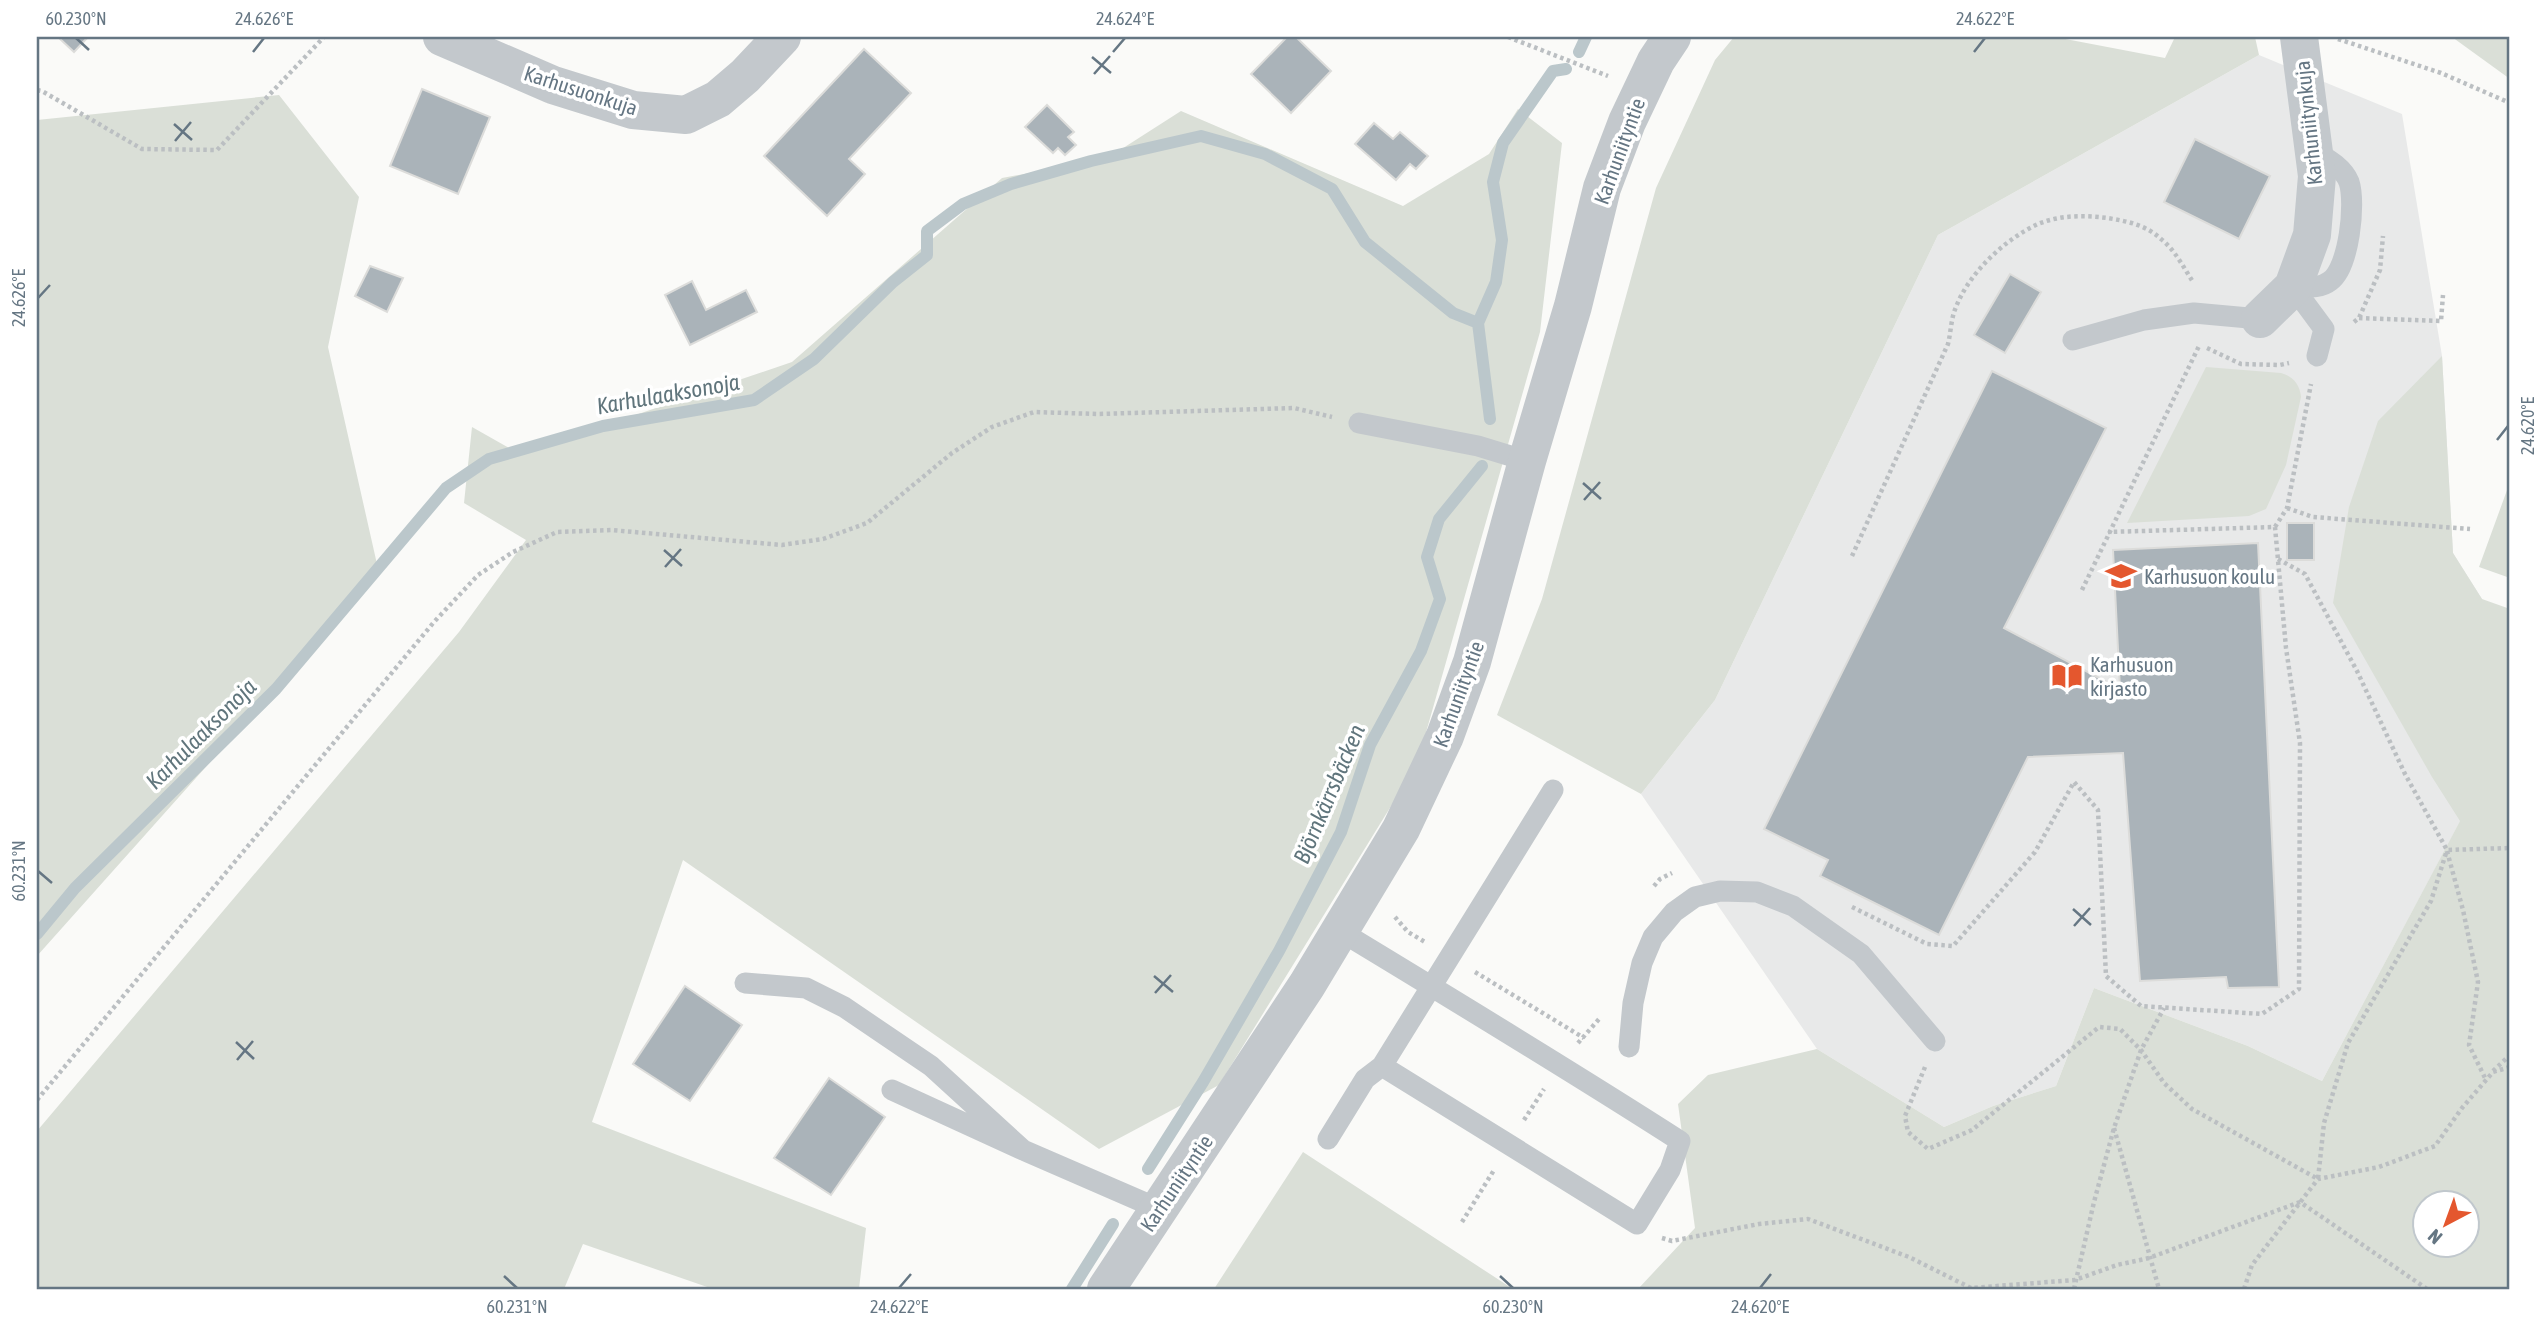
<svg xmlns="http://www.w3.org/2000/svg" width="2547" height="1326" font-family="'Asap Condensed',sans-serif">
  <rect width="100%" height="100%" fill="#fafaf8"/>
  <!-- built -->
  <path fill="#e8e9e9" d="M2259 55 2402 114 2442 356 2453 553 2482 599 2505 737 2322 1081 2248 1046 2094 988 2056 1086 1993 1106 1944 1127 1817 1049 1641 794 1715 700 1938 235Z"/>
  <!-- green -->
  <path fill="#dadfd7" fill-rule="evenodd" d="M1734 37H2055L2165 58 2175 37H2255L2259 55 1938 235 1715 700 1641 794 1497 715 1542 599 1656 188 1715 60Z
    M2452 37H2510V79Z
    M279 95 359 197 328 347 379 573 37 956V120Z
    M1518 109 1562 143 1540 332 1417 764 1219 1085 1099 1149 683 860 592 1122 866 1228 859 1289H713L583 1244 564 1289H37V1131L459 632 526 540 464 503 472 427 520 454 792 362 1002 178 1106 159 1181 111 1403 206 1489 154Z
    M2442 356 2453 553 2482 599 2510 609V1289H1638L1695 1228 1678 1104 1708 1075 1817 1049 1944 1127 1993 1106 2056 1086 2094 988 2248 1046 2322 1081 2460 821 2432 777 2333 603 2349 507 2378 421ZM2424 1204H2466V1246H2424Z
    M2206 367 2281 373C2293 376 2300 385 2301 397L2286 465 2266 509 2249 516 2127 523Z
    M2510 482V578L2479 567Z
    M1303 1152 1513 1289H1214Z"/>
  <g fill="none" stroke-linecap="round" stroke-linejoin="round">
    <!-- stream -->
    <path stroke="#bbc7cb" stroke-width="12" d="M1579 52 1586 37
      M1490 419 1478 323 1496 282 1502 240 1493 182 1503 143 1553 71 1566 69
      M37 934 75 888 276 689 446 488 489 459 603 426 754 400 814 359 893 282 927 255V231L963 204 1011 184 1091 161 1201 136 1265 154 1332 189 1365 242 1453 313 1478 323
      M1148 1169 1203 1082 1279 951 1341 832 1370 745 1421 651 1440 599 1427 557 1439 519 1482 466
      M1072 1289 1113 1224"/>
  </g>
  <!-- building -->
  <path fill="#aab3b9" stroke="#dcdcda" stroke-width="2" d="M58 37H88L74 52Z
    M1287 37H1296L1331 71 1291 113 1251 74Z
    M864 49 911 93 849 159 865 174 827 216 764 156Z
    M422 89 490 117 458 194 390 166Z
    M1047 105 1074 132 1068 137 1076 145 1065 155 1058 148 1053 153 1025 127Z
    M1374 123 1393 139 1400 132 1428 156 1416 169 1410 164 1396 180 1355 144Z
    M2195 139 2270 176 2239 239 2164 202Z
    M370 266 403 278 387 312 355 296Z
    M2010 274 2041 292 2005 353 1974 335Z
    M692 281 706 310 746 290 757 312 690 345 665 295Z
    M1992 371 2106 428 2004 628 2120 689 2113 550 2258 543 2279 987 2228 988 2226 977 2140 981 2123 753 2028 757 1939 935 1820 876 1828 860 1764 829Z
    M2287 523H2314V560H2287Z
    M685 986 742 1025 690 1101 633 1064Z
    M829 1078 885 1117 831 1195 774 1158Z"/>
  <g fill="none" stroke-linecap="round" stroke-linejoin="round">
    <!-- path -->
    <path stroke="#bbbfc2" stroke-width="4.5" stroke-dasharray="3.5 3.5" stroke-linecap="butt" d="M1508 37 1608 76
      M2338 39 2441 73 2510 103
      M37 90 42 91 142 149 217 150 324 37
      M2359 318 2441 321 2443 295
      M2354 322 2359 318 2380 270 2383 236
      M2207 348 2241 364 2280 365 2289 363
      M2287 508 2313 517 2470 529
      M2275 527 2287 508 2311 384
      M1852 556 1948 344C1951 332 1951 318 1956 307 1969 273 2005 239 2038 224 2060 215 2084 215 2107 218 2127 221 2146 225 2161 239 2175 250 2184 268 2193 282
      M2278 559 2305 574 2357 671 2405 774 2447 850 2510 848
      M2082 590 2199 346
      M2447 851 2463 910 2478 982 2469 1045 2486 1080
      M1654 886 1660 879 1672 873
      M1852 907 1927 944 1953 946 2035 852 2074 782 2098 810 2106 976 2141 1006 2262 1014 2299 989 2300 743 2286 648 2275 527 2108 532
      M1395 917 1408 932 1425 942
      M1475 972 1584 1038
      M1578 1043 1600 1018
      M1925 1067 1905 1116 1908 1132 1928 1149 1972 1130 2099 1027 2120 1029 2141 1050 2164 1083 2192 1109 2318 1179 2324 1123 2348 1043 2431 901 2447 850
      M2493 1071 2510 1055
      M37 1100 434 622 478 575 513 552 557 532 611 530 782 545 823 539 867 523 952 453 992 427 1034 412 1098 414 1294 408 1332 417
      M1524 1120 1544 1089
      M2114 1128 2159 1289
      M1462 1222 1494 1170
      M1662 1238 1672 1241 1759 1224 1808 1219 1909 1257 1971 1288 2075 1280 2117 1265 2149 1258 2300 1202 2427 1289
      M2074 1289 2094 1202 2114 1128 2141 1050 2164 1008
      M2244 1289 2252 1265 2318 1179 2379 1167 2435 1146 2462 1108 2493 1072 2510 1067"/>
    <!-- service -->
    <path stroke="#c3c8cc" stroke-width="21" d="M2293 287C2306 287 2320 289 2330 281 2349 268 2356 203 2349 182 2343 167 2326 158 2313 150
      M2293 287 2324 329 2317 356
      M2073 340 2144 320 2194 313 2260 319
      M1359 423 1478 446 1527 461
      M1340 931C1454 1000 1568 1069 1680 1141L1670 1170 1637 1224 1382 1066C1440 974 1496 882 1553 790
      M745 983 806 988 844 1007 931 1066 1023 1150
      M1629 1047 1633 1003 1642 963 1653 937 1674 912 1695 897 1720 891 1757 892 1793 906 1861 954 1935 1041
      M892 1090 1023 1150 1159 1209
      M1328 1139 1365 1079 1382 1066"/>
    <!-- minor -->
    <path stroke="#c3c8cc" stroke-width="38" d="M442 37 553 85 633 110 686 115 718 99 745 76 782 37
      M2260 319 2293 287 2312 235 2317 176 2299 37
      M1106 1289 1307 985 1401 829 1445 736 1472 662 1527 461 1573 306 1602 188 1627 122 1656 61 1672 37"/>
  </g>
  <!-- ticks -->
  <path fill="none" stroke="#657683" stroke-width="2.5" d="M76 38 89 50M253 52 264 38M1113 52 1125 38M1974 52 1985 38M1092 57 1111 73M1094 74 1110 56M174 124 192 140M175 141 191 122M38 298 50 285M2497 440 2508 426M1583 483 1601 499M1584 500 1600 482M664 550 682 566M665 567 681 549M38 871 52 883M2073 909 2091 925M2074 926 2090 908M1154 976 1173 992M1155 993 1171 975M236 1042 254 1059M237 1060 253 1041M504 1276 517 1288M1500 1276 1513 1288M899 1288 911 1274M1760 1288 1771 1274"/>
  <!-- icons -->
  <defs>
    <g id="school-bare" transform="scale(2.415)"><path d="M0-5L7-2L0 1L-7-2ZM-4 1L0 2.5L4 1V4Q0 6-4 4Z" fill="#e4572e" stroke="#fff" stroke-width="2.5" paint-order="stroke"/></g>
    <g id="library-bare" transform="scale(2.415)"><path d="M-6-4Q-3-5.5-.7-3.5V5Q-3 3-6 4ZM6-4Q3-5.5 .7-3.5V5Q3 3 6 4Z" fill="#e4572e" stroke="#fff" stroke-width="2.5" paint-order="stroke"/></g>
  </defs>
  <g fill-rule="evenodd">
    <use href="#school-bare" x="2121" y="576"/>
    <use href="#library-bare" x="2067" y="676"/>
  </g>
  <g text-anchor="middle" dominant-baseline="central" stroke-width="7" stroke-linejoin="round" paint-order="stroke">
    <!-- street labels -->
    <g font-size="21" fill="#657683" stroke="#fff">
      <text transform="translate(581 90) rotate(18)">Karhusuonkuja</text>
      <text transform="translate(2308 123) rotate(-96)">Karhuniitynkuja</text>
      <text transform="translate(1619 151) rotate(-70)">Karhuniityntie</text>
      <text transform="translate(1458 694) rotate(-70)">Karhuniityntie</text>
      <text transform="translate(1176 1183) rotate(-56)">Karhuniityntie</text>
    </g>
    <!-- poi labels -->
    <g font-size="21" fill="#657683" stroke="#fff" text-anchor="start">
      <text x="2144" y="576">Karhusuon koulu</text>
      <text x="2090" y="664">Karhusuon<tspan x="2090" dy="24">kirjasto</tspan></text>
    </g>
    <!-- water labels -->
    <g font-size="23" font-style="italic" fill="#60757c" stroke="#fff">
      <text transform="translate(668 394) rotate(-10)">Karhulaaksonoja</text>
      <text transform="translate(201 734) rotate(-45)">Karhulaaksonoja</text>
      <text transform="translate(1329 794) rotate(-67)">Björnkärrsbäcken</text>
    </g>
  </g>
  <!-- border -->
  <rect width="2547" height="1326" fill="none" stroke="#ffffff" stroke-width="77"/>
  <!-- north arrow -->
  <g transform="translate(2446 1224) rotate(221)"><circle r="33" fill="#ffffff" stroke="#c1c8cd" stroke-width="2"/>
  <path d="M0-5L12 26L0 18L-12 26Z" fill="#e4572e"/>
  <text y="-10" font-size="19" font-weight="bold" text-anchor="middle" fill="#657683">N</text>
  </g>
  <rect x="38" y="38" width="2470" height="1250" fill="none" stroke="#657683" stroke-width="2.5"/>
  <g font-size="18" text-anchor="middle" fill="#657683">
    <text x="76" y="25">60.230°N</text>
    <text x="264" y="25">24.626°E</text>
    <text x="1125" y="25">24.624°E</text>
    <text x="1985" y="25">24.622°E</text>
    <text transform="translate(19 298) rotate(-90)" y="6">24.626°E</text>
    <text transform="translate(2528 426) rotate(-90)" y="6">24.620°E</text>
    <text transform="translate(19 871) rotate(-90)" y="6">60.231°N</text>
    <text x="517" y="1313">60.231°N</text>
    <text x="899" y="1313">24.622°E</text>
    <text x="1513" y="1313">60.230°N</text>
    <text x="1760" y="1313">24.620°E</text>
  </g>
</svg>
